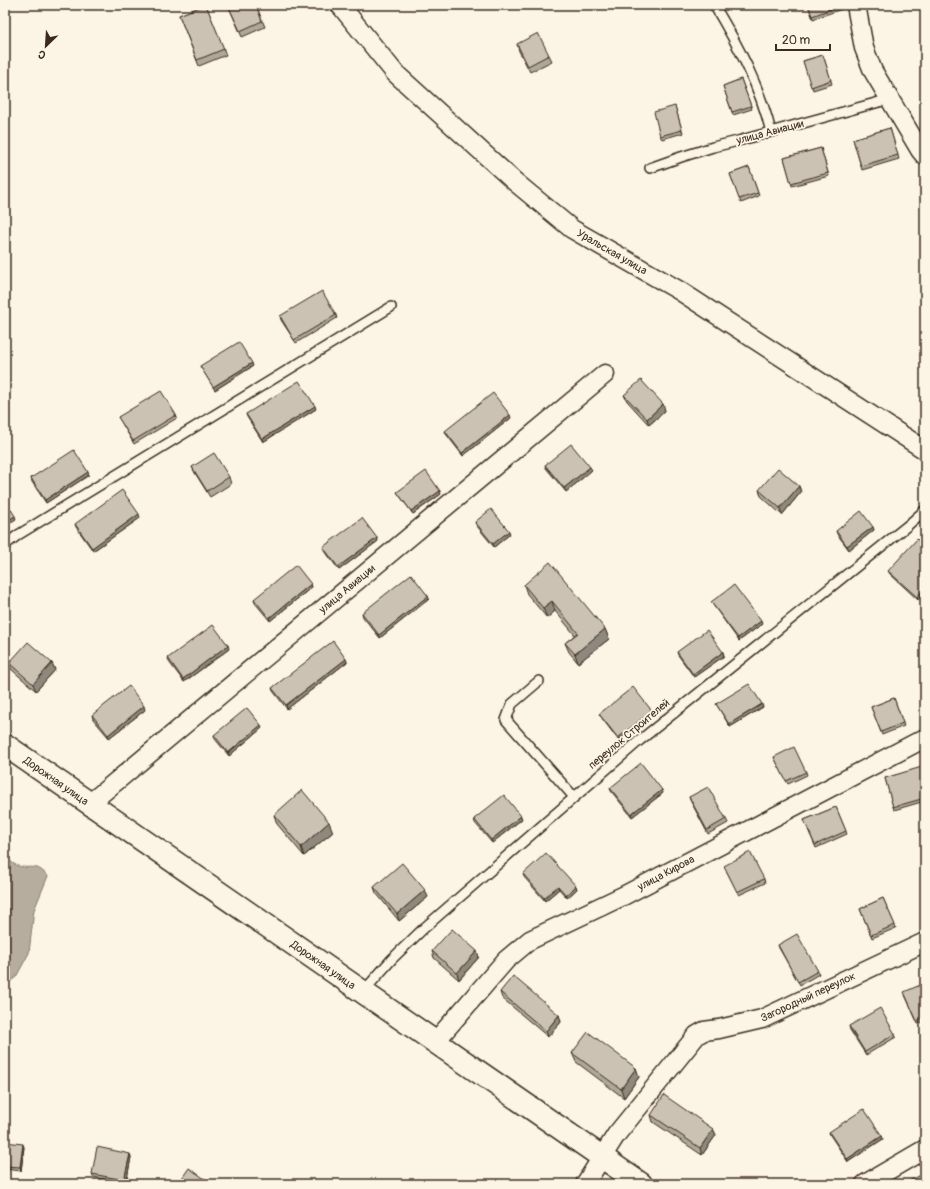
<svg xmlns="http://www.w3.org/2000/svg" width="930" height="1189" font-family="Pangolin,sans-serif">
  <rect width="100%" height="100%" fill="#fcf5e5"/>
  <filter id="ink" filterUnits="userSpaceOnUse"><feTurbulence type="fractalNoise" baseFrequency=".025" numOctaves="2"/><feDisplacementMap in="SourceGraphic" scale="8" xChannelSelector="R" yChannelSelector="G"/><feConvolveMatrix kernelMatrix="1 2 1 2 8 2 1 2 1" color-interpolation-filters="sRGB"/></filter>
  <g filter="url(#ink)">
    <!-- water -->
    <path fill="#b7ad9e" stroke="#85796b" d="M5 856C9 860 13 864 18 866 34 870 34 862 48 876L34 910 29 953 16 977 5 986Z"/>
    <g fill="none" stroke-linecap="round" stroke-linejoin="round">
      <!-- lane casing -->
      <g stroke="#3b2a1e" stroke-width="12">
        <path id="lane" d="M714 5C738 45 760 87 771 132
          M650 168 681 157 713 147 738 141 890 99
          M5 545 18 535 391 307
          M539 681 512 704 506 720 574 797
          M363 992 392 959 423 929 639 741 907 526 925 510"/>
      </g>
      <!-- street casing -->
      <g stroke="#3b2a1e" stroke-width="21">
        <path id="street" d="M340 5 395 73 514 181 572 229 680 291 925 450
          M856 5 864 48 873 71 920 150 925 156
          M89 804 605 374
          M435 1042 506 960 530 940 625 895 925 738
          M585 1184 616 1135 697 1035 704 1031 719 1029 762 1019 925 942
          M865 1184 925 1149"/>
      </g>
      <!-- highway casing -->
      <g stroke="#3b2a1e" stroke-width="25">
        <path id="highway" d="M5 745 641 1184"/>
      </g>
      <!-- lane -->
      <use href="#lane" stroke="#fcf5e5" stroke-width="9"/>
      <!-- street -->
      <use href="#street" stroke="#fcf5e5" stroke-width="18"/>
      <!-- highway -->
      <use href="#highway" stroke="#fcf5e5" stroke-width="22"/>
    </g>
    <!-- wall -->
    <path fill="#afa79a" stroke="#3b2a1e" d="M206 5 226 55 199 66 179 15Z
      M228 5H256L265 27 242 37Z
      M808 5H840L842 9 813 19Z
      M517 44 549 55 552 61 530 72 519 51Z
      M823 55 832 84 813 90 803 61Z
      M741 79 752 109 733 115 723 86Z
      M675 106 683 133 662 139 660 136Z
      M890 128 899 159 862 170 853 139Z
      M821 148 829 176 792 186 784 158Z
      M749 167 759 196 741 203 730 174Z
      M336 315 337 318 296 343 281 320 280 316Z
      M200 366H253L215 390 202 369Z
      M624 395 663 404 665 411 649 425 627 401Z
      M316 409 263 442 247 417 246 414Z
      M176 415 177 418 134 444 120 420 118 417Z
      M511 418 463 456 446 434 445 431Z
      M545 465 592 470 566 492 546 468Z
      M192 467 229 477 231 484 210 497 195 473Z
      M89 475 46 503 32 482 31 478Z
      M799 486 801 492 782 515 761 496 759 490Z
      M397 492 441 494 413 514 399 495Z
      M140 518 93 551 76 527 75 524Z
      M475 522 510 534 494 547 476 525Z
      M873 527 874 530 849 550 837 534 836 531Z
      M377 538 378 541 339 570 324 550 323 547Z
      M925 547V593L918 600 890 574 888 571Z
      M311 584 312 587 270 621 255 603 254 599Z
      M524 585 605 629 609 639 578 663 569 652 565 643 575 635 555 611 547 618 527 594Z
      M428 596 429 599 380 638 363 617 362 613Z
      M711 602 762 624 739 641 713 605Z
      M229 649 184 682 169 662 168 658Z
      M677 652H723L724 656 694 677 678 655Z
      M346 659 347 662 287 709 273 691 272 688Z
      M9 663H52L55 670 36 691 11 669Z
      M894 698 904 726 882 735 871 707Z
      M716 704 763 707 730 727 718 707Z
      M145 710 109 738 93 719 92 715Z
      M599 714H653L619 741 601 717Z
      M262 728 229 756 215 739 214 735Z
      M774 757 806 772 807 775 788 784Z
      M925 767V801L894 810 885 778Z
      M610 788 662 790 663 793 632 817 611 791Z
      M689 797 726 819 728 823 708 834 690 800Z
      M836 807 847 834 816 848 804 820Z
      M274 815 333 832 304 856 277 824Z
      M474 819H522L492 843 475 823Z
      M724 866 764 879 765 883 739 895Z
      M523 874 576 886 577 889 567 898 559 889 545 901 524 877Z
      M374 887 428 897 399 921 376 893Z
      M883 898 896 928 872 938 860 909Z
      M778 945 818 971 819 974 800 985 779 948Z
      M432 951 479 957 459 980 434 958Z
      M925 983V1021L918 1024 905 995Z
      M500 992 559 1015 561 1022 548 1037 502 998Z
      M849 1026 895 1034 896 1037 866 1055 850 1030Z
      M572 1053 636 1068 639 1077 624 1098 576 1062Z
      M651 1115 713 1129 716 1135 702 1155 653 1122Z
      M829 1132 882 1136 883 1139 848 1162 830 1135Z
      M5 1142 24 1147 21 1171 5 1169Z
      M130 1154 131 1157 126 1184 93 1177 92 1174Z"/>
    <!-- shaded-wall -->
    <path fill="#8f887d" stroke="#3b2a1e" d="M252 363 253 366 215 390 213 387Z
      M663 404 665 411 649 425 647 419Z
      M315 406 316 409 263 442 262 439Z
      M510 415 511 418 463 456 462 453Z
      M590 467 592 470 566 492 564 488Z
      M88 472 89 475 46 503 45 500Z
      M799 486 801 492 782 515 780 508Z
      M440 491 441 494 413 514 411 511Z
      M139 514 140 518 93 551 92 548Z
      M15 516 16 519 5 526V522Z
      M873 527 874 530 849 550 847 546Z
      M509 531 510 534 494 547 493 544Z
      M377 538 378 541 339 570 338 567Z
      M311 584 312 587 270 621 269 618Z
      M925 588V593L918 600 917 597Z
      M428 596 429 599 380 638 379 635Z
      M552 601 555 611 547 618 543 608Z
      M761 621 762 624 739 641 738 638Z
      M605 629 609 639 578 663 575 654Z
      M228 645 229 649 184 682 183 679Z
      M723 652 724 656 694 677 693 674Z
      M346 659 347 662 287 709 286 705Z
      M52 663 55 670 36 691 33 684Z
      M762 704 763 707 730 727 729 724Z
      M144 706 145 710 109 738 108 735Z
      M652 711 653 714 619 741 618 738Z
      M261 725 262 728 229 756 228 753Z
      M662 790 663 793 632 817 631 814Z
      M521 816 522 819 492 843 491 840Z
      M329 822 333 832 304 856 301 847Z
      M558 886 559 889 545 901 544 898Z
      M576 886 577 889 567 898 566 895Z
      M425 890 428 897 399 921 397 914Z
      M477 951 479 957 459 980 457 973Z
      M559 1015 561 1022 548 1037 546 1031Z
      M636 1068 639 1077 624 1098 621 1089Z
      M713 1129 716 1135 702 1155 700 1148Z
      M882 1136 883 1139 848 1162 847 1159Z
      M23 1144 24 1147 21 1171 20 1167Z
      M130 1154 131 1157 126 1184 124 1180Z"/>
    <!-- building -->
    <path fill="#ccc2b3" stroke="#3b2a1e" d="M205 5H206L224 49 197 60 179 15Z
      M228 5H256L262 21 240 31Z
      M808 5H840V6L812 16Z
      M538 33 549 55 528 66 517 44Z
      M823 55 831 80 811 87 803 61Z
      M741 79 751 106 732 112 723 86Z
      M675 106 682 130 660 136 654 112Z
      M890 128 898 155 861 166 853 139Z
      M821 148 828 173 791 183 784 158Z
      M749 167 758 193 739 199 730 174Z
      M322 291 336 315 294 340 280 316Z
      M239 342 252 363 213 387 200 366Z
      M641 380 663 404 647 419 624 395Z
      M299 381 315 406 262 439 246 414Z
      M161 391 176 415 133 441 118 417Z
      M493 393 510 415 462 453 445 431Z
      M571 444 590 467 564 488 545 465Z
      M74 450 88 472 45 500 31 478Z
      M214 453 229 477 207 491 192 467Z
      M778 468 799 486 780 508 759 490Z
      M426 471 440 491 411 511 397 492Z
      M122 490 139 514 92 548 75 524Z
      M5 500 15 516 5 522Z
      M491 509 509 531 493 544 475 522Z
      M861 511 873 527 847 546 836 531Z
      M362 518 377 538 338 567 323 547Z
      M917 539 925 547V588L917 597 888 571Z
      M550 562 605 629 575 654 565 643 578 633 552 601 543 608 524 585Z
      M296 565 311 584 269 618 254 599Z
      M411 574 428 596 379 635 362 613Z
      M734 585 761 621 738 638 711 602Z
      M213 625 228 645 183 679 168 658Z
      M707 630 723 652 693 674 677 652Z
      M333 641 346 659 286 705 272 688Z
      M28 642 52 663 33 684 9 663Z
      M749 684 762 704 729 724 716 704Z
      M129 686 144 706 108 735 92 715Z
      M633 687 652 711 618 738 599 714Z
      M894 698 903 723 881 732 871 707Z
      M247 708 261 725 228 753 214 735Z
      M794 747 806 772 786 781 774 757Z
      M641 763 662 790 631 814 610 788Z
      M925 766V798L893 807 885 778Z
      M708 787 726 819 707 830 689 797Z
      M302 790 329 822 301 847 274 815Z
      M504 795 521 816 491 840 474 819Z
      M836 807 846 831 815 845 804 820Z
      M750 852 764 879 737 892 724 866Z
      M546 853 576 886 566 895 558 886 544 898 523 874Z
      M402 863 425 890 397 914 374 887Z
      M883 898 895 925 871 935 860 909Z
      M452 929 477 951 457 973 432 951Z
      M797 934 818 971 798 982 778 945Z
      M513 976 559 1015 546 1031 500 992Z
      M925 983V1017L917 1021 904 992Z
      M880 1008 895 1034 865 1052 849 1026Z
      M588 1032 636 1068 621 1089 572 1053Z
      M664 1095 713 1129 700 1148 651 1115Z
      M864 1109 882 1136 847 1159 829 1132Z
      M5 1142 23 1144 20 1167 5 1166Z
      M97 1147 130 1154 124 1180 92 1174Z
      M189 1168 212 1184H178Z
      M925 1173V1184H908L907 1182Z"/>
  </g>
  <g text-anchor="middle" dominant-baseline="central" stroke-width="3.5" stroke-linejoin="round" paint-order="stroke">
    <!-- street labels -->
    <g font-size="11" fill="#3b2a1e" stroke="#fcf5e5">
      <text transform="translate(770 132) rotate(-15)">улица Авиации</text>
      <text transform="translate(612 252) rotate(30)">Уральская улица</text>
      <text transform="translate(347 589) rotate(-40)">улица Авиации</text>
      <text transform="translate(629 734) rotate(-40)">переулок Строителей</text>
      <text transform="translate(56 781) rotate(35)">Дорожная улица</text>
      <text transform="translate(666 873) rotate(-28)">улица Кирова</text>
      <text transform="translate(323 965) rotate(35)">Дорожная улица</text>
      <text transform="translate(808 997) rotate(-25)">Загородный переулок</text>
    </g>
  </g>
  <!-- margin -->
  <rect width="930" height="1189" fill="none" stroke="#fcf5e5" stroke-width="20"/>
  <rect x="10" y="10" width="910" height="1169" fill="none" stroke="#3b2a1e" stroke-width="1.5" filter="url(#ink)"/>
  <!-- north arrow -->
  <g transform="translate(46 46) rotate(205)" stroke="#fcf5e5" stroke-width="3" paint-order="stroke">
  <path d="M0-3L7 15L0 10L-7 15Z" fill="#3b2a1e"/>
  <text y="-6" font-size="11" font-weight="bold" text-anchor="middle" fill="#3b2a1e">С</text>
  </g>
  <!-- scale -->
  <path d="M776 44v6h54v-6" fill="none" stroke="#3b2a1e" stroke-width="2"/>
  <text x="782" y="44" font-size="12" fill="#3b2a1e" stroke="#fcf5e5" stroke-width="3" paint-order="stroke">20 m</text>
</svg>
